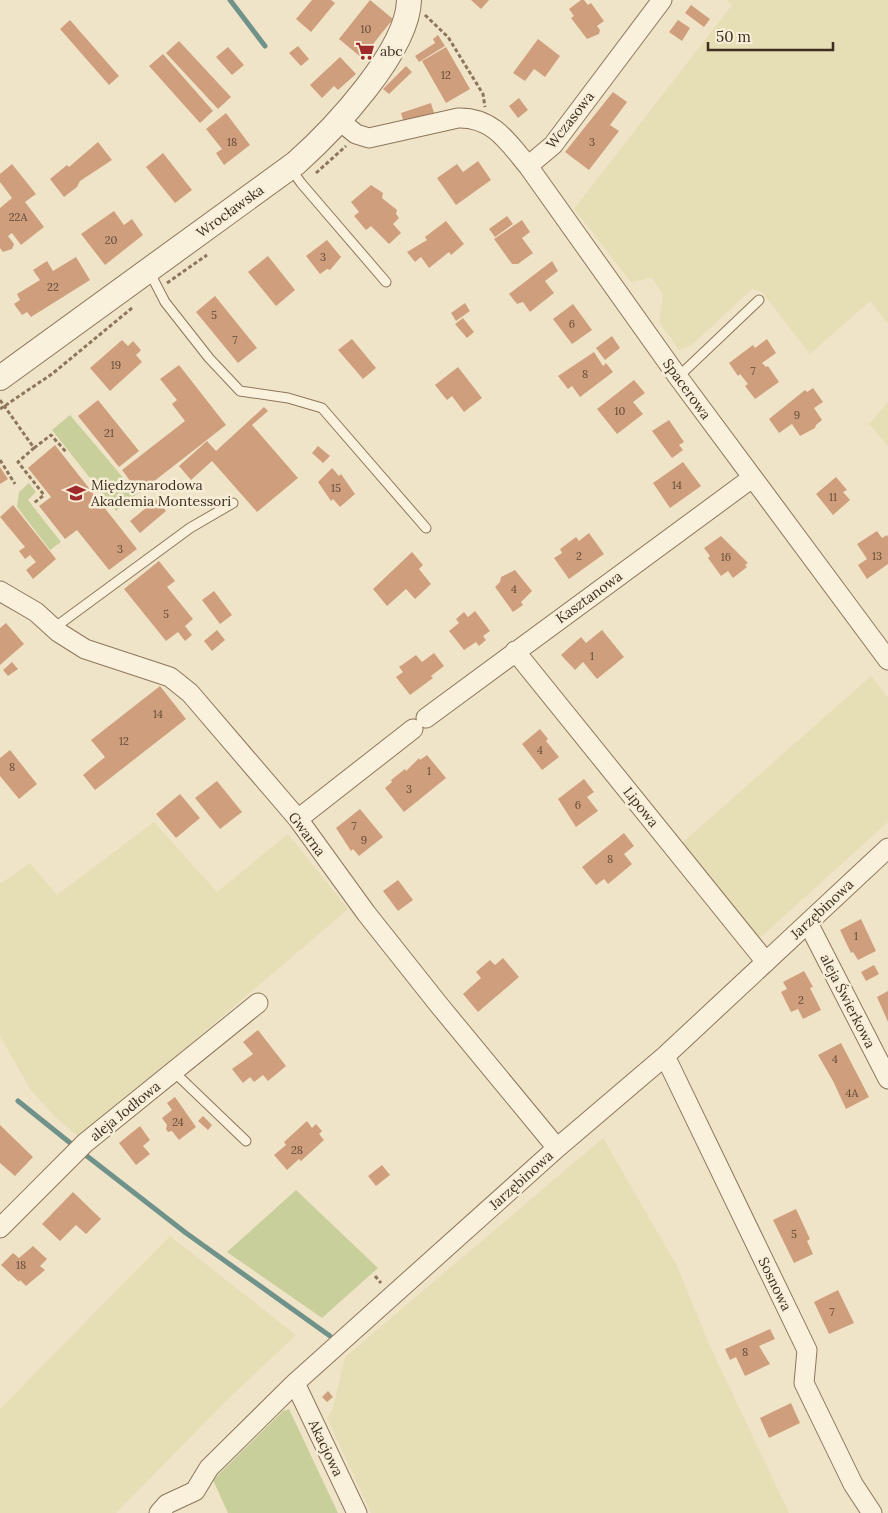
<svg xmlns="http://www.w3.org/2000/svg" width="888" height="1513" font-family="Lora,serif">
  <rect width="100%" height="100%" fill="#f0e4c8"/>
  <!-- farmland -->
  <path fill="#e6deb5" d="M726 0H888V324L870 301 810 354 762 292 752 289 692 345 679 350 659 322 663 294 652 278 631 282 574 209 732 5Z
    M888 402V446L869 424Z
    M871 676 888 698V822L761 937 755 935 681 844Z
    M154 822 217 892 288 834 348 909 80 1138 55 1117 30 1089 0 1036V884L30 863 57 895Z
    M603 1138 677 1266 709 1344 789 1513H371L327 1418 333 1408 345 1357Z
    M170 1236 296 1335 226 1401 116 1513H0V1409Z"/>
  <!-- green -->
  <path fill="#c9cf9b" d="M70 415 137 494 116 511 52 430Z
    M29 483 36 492 28 500 61 542 50 550 17 507 19 492Z
    M296 1190 378 1268 322 1318 227 1252Z
    M289 1409 338 1513H228L213 1480 283 1411Z"/>
  <g fill="none" stroke-linecap="round" stroke-linejoin="round">
    <!-- stream -->
    <path stroke="#6f938a" stroke-width="5" d="M230 0 265 46
      M18 1101 74 1146
      M83 1153 186 1233 330 1336"/>
  </g>
  <!-- building -->
  <path fill="#cf9f7d" d="M312 0H331L335 3 311 32 296 19Z
    M370 0 393 19 362 58 339 39Z
    M471 0H489L481 9Z
    M581 0H584L588 5 591 3 604 21 597 26 600 30 599 34 587 39 571 18 574 16 569 9Z
    M691 5 710 19 704 27 685 13Z
    M70 20 119 76 109 85 60 29Z
    M678 20 690 28 682 41 669 32Z
    M438 35 445 46 419 62 415 56 435 43 433 39Z
    M538 39 560 56 545 77 534 69 525 81 513 73Z
    M179 41 231 97 218 109 166 53Z
    M298 46 309 59 301 66 289 53Z
    M228 47 244 65 232 75 216 57Z
    M446 47 470 89 446 103 422 61Z
    M163 54 213 111 200 123 149 66Z
    M340 57 356 74 338 90 334 86 322 98 310 85Z
    M406 66 412 72 389 94 383 89Z
    M613 92 627 102 610 125 619 131 589 170 565 152Z
    M519 98 528 110 518 118 509 106Z
    M431 103 434 113 404 123 401 113Z
    M226 113 250 145 224 165 216 153 222 149 206 129Z
    M98 142 112 160 80 181 77 187 64 197 50 179 67 165 69 167Z
    M163 153 192 190 175 203 146 167Z
    M478 161 491 180 456 205 437 178 457 164 463 172Z
    M12 164 36 194 25 202 44 227 21 245 12 233 8 236 14 244 12 249 3 252 0 248V208L12 198 0 182V174Z
    M371 185 383 193 382 198 397 210 396 214 399 218 393 224 401 233 389 244 371 226 366 230 354 216 359 212 351 202Z
    M114 211 124 225 132 219 143 235 105 265 81 234Z
    M507 216 513 224 495 237 489 229Z
    M522 220 530 232 522 238 533 253 518 264H512L494 239Z
    M446 221 464 244 451 255 449 252 429 268 421 257 415 262 407 252 427 240 425 237Z
    M327 240 341 257 330 270 327 269 320 274 306 256Z
    M268 256 295 290 276 306 248 272Z
    M76 257 90 280 31 317 27 312 22 315 14 304 20 300 17 294 40 280 33 270 47 261 53 271Z
    M552 261 558 271 545 281 554 293 530 312 523 302 517 304 509 294Z
    M215 296 257 348 238 363 196 312Z
    M465 303 470 311 456 321 451 313Z
    M573 304 592 330 572 344 553 319Z
    M463 318 474 332 467 338 455 324Z
    M612 336 620 348 605 360 596 348Z
    M352 339 376 368 363 379 338 350Z
    M767 339 776 353 762 363 766 367 768 366 779 382 755 399 745 386 748 384 740 374 738 376 729 363 753 345 755 348Z
    M122 340 128 346 133 341 141 350 136 355 142 362 110 391 90 368Z
    M594 352 603 366 606 363 613 372 580 397 572 386 568 389 558 376Z
    M179 365 226 425 139 493 122 470 185 421 172 404 177 400 160 379Z
    M458 367 482 398 464 412 452 396 447 400 435 385Z
    M634 380 645 393 633 402 643 414 617 434 597 409Z
    M813 388 823 402 814 408 822 420 816 425 815 428 800 436 792 424 779 433 769 419 805 390 807 392Z
    M98 400 139 451 119 467 78 416Z
    M264 407 268 411 252 425 298 478 257 512 212 461 191 480 179 466 207 441 216 451Z
    M669 420 684 442 679 445 683 450 672 458 652 431Z
    M55 445 137 549 109 570 77 530 65 539 39 506 51 497 28 468Z
    M318 446 330 456 323 463 312 453Z
    M683 462 701 486 670 508 653 483Z
    M0 467 8 479 0 484Z
    M332 468 339 476 341 474 355 494 340 507 333 499 331 501 318 482Z
    M836 477 847 490 843 492 850 500 833 515 816 494Z
    M157 499 166 511 140 533 130 521Z
    M13 505 56 559 33 579 26 570 36 562 30 555 25 559 19 551 25 547 0 517Z
    M877 531 882 538 887 535 888 537V564L867 579 858 565 867 559 857 544Z
    M589 533 604 554 569 579 554 558 562 553 560 549 576 537 579 541Z
    M721 536 748 563 745 565 747 567 733 578 728 571 721 576 708 558 710 556 704 548Z
    M412 552 423 565 419 569 431 584 415 599 406 589 387 606 373 589Z
    M159 561 175 581 167 587 193 619 185 626 192 635 185 641 178 632 166 641 124 589Z
    M515 570 532 591 521 602 523 605 513 612 495 587 500 582 501 577Z
    M214 591 232 615 220 624 202 600Z
    M475 611 490 631 483 636 486 640 479 646 476 642 464 650 449 631 459 623 456 619 464 612 468 617Z
    M6 623 24 644 0 665V628Z
    M217 630 225 640 212 651 204 641Z
    M602 630 624 657 597 679 583 662 575 670 561 655 581 637 586 643Z
    M434 653 444 666 431 676 433 678 410 695 396 677 403 672 399 667 416 655 422 662Z
    M12 662 18 669 8 676 3 670Z
    M160 686 186 719 95 790 83 775 105 757 91 740Z
    M540 729 548 739 546 741 559 757 542 770 522 744Z
    M10 750 37 784 19 799 0 776V758Z
    M427 755 446 778 404 812 385 788 392 782 391 780 405 769 406 771 419 758 420 760Z
    M584 779 594 792 587 797 598 811 576 827 558 799Z
    M217 781 242 812 220 829 195 798Z
    M180 794 200 818 176 838 156 814Z
    M360 809 383 837 359 856 353 849 351 851 336 828Z
    M624 833 634 846 624 854 632 864 608 884 604 879 596 885 582 867Z
    M398 880 413 900 398 911 383 891Z
    M861 919 876 951 858 960 853 952 851 953 840 930Z
    M503 958 519 977 478 1012 463 994 481 978 476 972 490 960 495 965Z
    M874 965 879 974 866 981 861 972Z
    M804 971 813 987 810 988 821 1010 803 1019 798 1009 791 1012 781 992 787 989 783 982Z
    M888 991V1022L877 997Z
    M258 1030 286 1066 268 1081 263 1075 254 1082 250 1077 243 1083 232 1069 253 1054 243 1042Z
    M841 1043 869 1097 846 1109 833 1081 818 1055Z
    M175 1097 196 1127 179 1140 172 1131 168 1132 166 1129 167 1125 162 1118 172 1110 167 1103Z
    M203 1116 212 1125 208 1130 198 1121Z
    M307 1121 312 1128 316 1124 322 1131 319 1134 324 1140 301 1161 299 1159 287 1170 274 1155 286 1145 284 1142Z
    M0 1125 33 1157 15 1176 0 1163Z
    M140 1126 150 1140 143 1146 150 1154 136 1165 119 1143Z
    M382 1165 390 1175 376 1186 368 1176Z
    M73 1192 101 1219 86 1234 76 1225 60 1241 42 1224Z
    M796 1209 810 1239 807 1241 813 1254 794 1263 773 1220Z
    M33 1246 47 1259 40 1266 45 1270 26 1286 20 1280 19 1282 1 1265 13 1253 19 1258Z
    M838 1290 854 1323 829 1334 814 1302Z
    M770 1329 775 1339 759 1346 770 1364 745 1376 736 1357 730 1360 725 1349Z
    M328 1391 333 1397 327 1402 322 1397Z
    M791 1403 800 1423 769 1438 760 1418Z"/>
  <g fill="none" stroke-linecap="round" stroke-linejoin="round">
    <!-- service casing -->
    <g stroke="#8d765c" stroke-width="11">
      <path id="service" d="M291 169 301 183 386 282
        M149 271 165 302 209 358 240 391 288 398 322 408 426 528
        M678 377 759 300
        M54 628 190 528 233 503
        M173 1071 246 1141"/>
    </g>
    <!-- minor casing -->
    <g stroke="#8d765c" stroke-width="21">
      <path id="minor" d="M340 121 356 134 369 138 458 118C493 117 508 142 528 166L678 377 888 660
        M528 166 553 145 662 0
        M0 591 36 612 58 632 85 649 170 677 190 693 298 819 366 913 439 1005 557 1148
        M515 651 766 962
        M426 718 752 478
        M298 819 413 729
        M808 923 888 1079
        M665 1056 807 1350 804 1383 853 1484 872 1513
        M0 1228 85 1143 258 1003
        M295 1383 357 1513
        M159 1513 167 1504 195 1491 209 1468 295 1383 557 1148 665 1056 888 848"/>
    </g>
    <!-- tertiary casing -->
    <g stroke="#8d765c" stroke-width="26">
      <path id="tertiary" d="M0 378 296 163C333 130 408 51 409 0"/>
    </g>
    <!-- path -->
    <path stroke="#8d765c" stroke-width="3" stroke-dasharray="4 2.5" stroke-linecap="butt" d="M425 15 448 37 483 94 485 107
      M316 173 346 146
      M167 283 207 255
      M0 400 34 448 18 462 44 495 34 503
      M0 409 52 374 132 308
      M34 448 51 435 67 453
      M0 460 15 484
      M375 1276 381 1283"/>
    <!-- service -->
    <use href="#service" stroke="#faf1dc" stroke-width="9"/>
    <!-- minor -->
    <use href="#minor" stroke="#faf1dc" stroke-width="19"/>
    <!-- tertiary -->
    <use href="#tertiary" stroke="#faf1dc" stroke-width="24"/>
  </g>
  <!-- icons -->
  <defs>
    <g id="supermarket-bare" transform="scale(1.5)"><path d="M-6-5.5h2.5l.6 2H6L4.5 2H-2.5L-4.4-4H-6ZM-1.5 3.2a1.3 1.3 0 1 0 .1 0ZM3 3.2a1.3 1.3 0 1 0 .1 0Z" fill="#9e2a2b" stroke="#f7eed8" stroke-width="2.5" paint-order="stroke"/></g>
    <g id="school-bare" transform="scale(1.5)"><path d="M0-5L7-2L0 1L-7-2ZM-4 1L0 2.5L4 1V4Q0 6-4 4Z" fill="#9e2a2b" stroke="#f7eed8" stroke-width="2.5" paint-order="stroke"/></g>
  </defs>
  <g fill-rule="evenodd">
    <use href="#supermarket-bare" x="365" y="51"/>
    <use href="#school-bare" x="76" y="493"/>
  </g>
  <g text-anchor="middle" dominant-baseline="central" stroke-width="5" stroke-linejoin="round" paint-order="stroke">
    <!-- number labels -->
    <g font-size="11" fill="#624a37">
      <text x="366" y="29">10</text>
      <text x="446" y="75">12</text>
      <text x="232" y="142">18</text>
      <text x="592" y="142">3</text>
      <text x="18" y="217">22A</text>
      <text x="111" y="240">20</text>
      <text x="323" y="257">3</text>
      <text x="53" y="287">22</text>
      <text x="214" y="315">5</text>
      <text x="572" y="324">6</text>
      <text x="235" y="340">7</text>
      <text x="116" y="365">19</text>
      <text x="753" y="371">7</text>
      <text x="585" y="374">8</text>
      <text x="620" y="411">10</text>
      <text x="797" y="415">9</text>
      <text x="109" y="433">21</text>
      <text x="677" y="485">14</text>
      <text x="336" y="488">15</text>
      <text x="833" y="497">11</text>
      <text x="120" y="549">3</text>
      <text x="579" y="556">2</text>
      <text x="877" y="556">13</text>
      <text x="726" y="557">16</text>
      <text x="514" y="589">4</text>
      <text x="166" y="614">5</text>
      <text x="592" y="656">1</text>
      <text x="158" y="714">14</text>
      <text x="124" y="741">12</text>
      <text x="540" y="750">4</text>
      <text x="12" y="767">8</text>
      <text x="429" y="771">1</text>
      <text x="409" y="789">3</text>
      <text x="578" y="805">6</text>
      <text x="354" y="826">7</text>
      <text x="364" y="840">9</text>
      <text x="610" y="859">8</text>
      <text x="856" y="936">1</text>
      <text x="801" y="1000">2</text>
      <text x="835" y="1059">4</text>
      <text x="852" y="1093">4A</text>
      <text x="178" y="1122">24</text>
      <text x="297" y="1150">28</text>
      <text x="794" y="1234">5</text>
      <text x="21" y="1265">18</text>
      <text x="832" y="1312">7</text>
      <text x="745" y="1352">8</text>
    </g>
    <!-- poi labels -->
    <g font-size="14" fill="#3d2e20" stroke="#f7eed8" text-anchor="start">
      <text x="380" y="51">abc</text>
      <text x="91" y="485">Międzynarodowa<tspan x="91" dy="16">Akademia Montessori</tspan></text>
    </g>
    <!-- street labels -->
    <g font-size="14" fill="#3d2e20" stroke="#f7eed8">
      <text transform="translate(570 120) rotate(-52)">Wczasowa</text>
      <text transform="translate(230 211) rotate(-36)">Wrocławska</text>
      <text transform="translate(687 389) rotate(54)">Spacerowa</text>
      <text transform="translate(589 597) rotate(-36)">Kasztanowa</text>
      <text transform="translate(641 807) rotate(51)">Lipowa</text>
      <text transform="translate(307 834) rotate(53)">Gwarna</text>
      <text transform="translate(822 909) rotate(-43)">Jarzębinowa</text>
      <text transform="translate(848 1001) rotate(63)">aleja Świerkowa</text>
      <text transform="translate(125 1111) rotate(-39)">aleja Jodłowa</text>
      <text transform="translate(521 1180) rotate(-42)">Jarzębinowa</text>
      <text transform="translate(775 1284) rotate(64)">Sosnowa</text>
      <text transform="translate(326 1448) rotate(64)">Akacjowa</text>
    </g>
  </g>
  <!-- scale -->
  <path d="M708 42v8h125v-8" fill="none" stroke="#3d2e20" stroke-width="2.5"/>
  <text x="716" y="42" font-size="15" fill="#3d2e20" stroke="#f7eed8" stroke-width="4" paint-order="stroke">50 m</text>
</svg>
